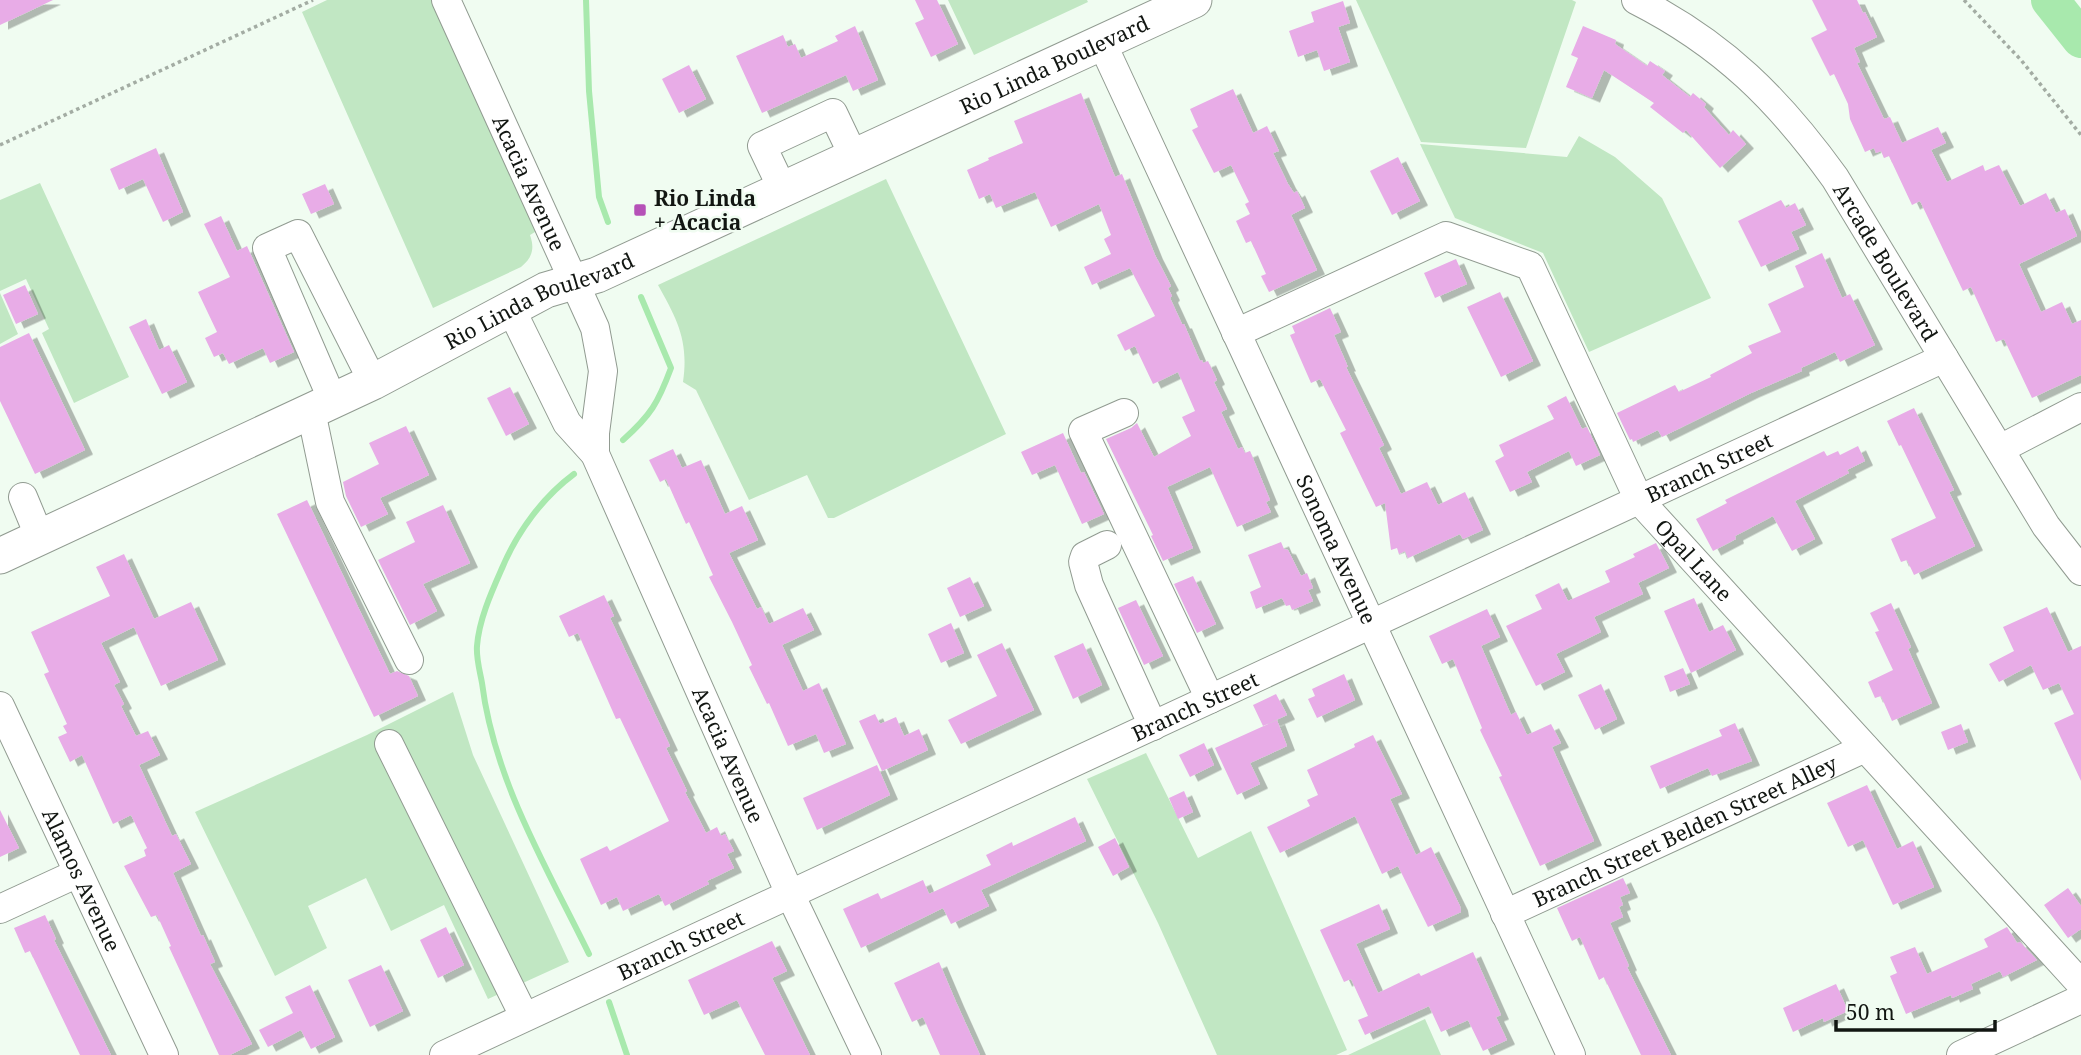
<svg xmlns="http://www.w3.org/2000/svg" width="2081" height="1055" font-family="'Noto Serif',serif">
  <defs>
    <filter id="shadow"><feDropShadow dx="8" dy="4.5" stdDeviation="0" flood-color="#0004"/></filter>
  </defs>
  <rect width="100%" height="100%" fill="#f0fcf1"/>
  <!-- green -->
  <path fill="#c1e7c3" d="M327 0H432L524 197 535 232 530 235C535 249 532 258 521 267L433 308 302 12Z
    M948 0H1087L1088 2 974 55Z
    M1356 0H1572L1576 2 1526 148 1421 142Z
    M1579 136 1615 157 1662 198 1711 298 1589 352 1543 253 1455 218 1420 144 1567 157Z
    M886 179 1006 434 834 518H828L807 475 749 500 696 390 683 382C689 341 677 319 658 285Z
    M40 183 129 377 74 403 42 333 49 329 26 279 0 291V200Z
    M0 293 18 334 0 344Z
    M453 692 473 755 569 962 488 999 444 905 391 931 366 878 308 906 327 948 275 976 195 812 367 735Z
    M1146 753 1198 858 1251 831 1347 1050 1336 1055H1217L1158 923 1087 779Z
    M1425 1019 1441 1055H1348Z"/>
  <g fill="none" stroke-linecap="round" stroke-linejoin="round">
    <!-- stream -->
    <path stroke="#a8e9ad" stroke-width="6" d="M586 0 589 91 599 197 608 222
      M623 440C651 415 658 403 671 368L641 297
      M574 474C543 497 518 531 503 566 492 591 479 619 477 646 476 658 480 672 482 683 494 780 547 868 589 954
      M609 1002 627 1055"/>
    <!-- river -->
    <path stroke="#a8e9ad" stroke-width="38" d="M2050 0 2081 39"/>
  </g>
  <!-- building -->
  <path fill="#e8ace7" filter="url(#shadow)" d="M0 0H53L0 25Z
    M915 0H937L958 44 931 57 915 23 924 19Z
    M1812 0H1857L1863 13 1865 12 1877 37 1854 48 1860 62 1857 63 1884 119 1890 117 1902 143 1938 127 1946 143 1931 150 1947 182 1983 165 1985 171 1999 165 2020 206 2046 193 2056 213 2065 209 2077 236 2019 264 2041 312 2062 302 2072 324 2081 320V375L2032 398 2004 339 1996 342 1971 287 1963 291 1920 201 1912 205 1889 156 1884 158 1881 151 1876 153 1874 148 1865 152 1850 119 1848 104 1834 74 1830 76 1811 38 1827 30Z
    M1343 1 1350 23 1338 27 1350 62 1324 71 1317 50 1298 57 1289 31 1314 22 1311 12Z
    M855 26 878 80 853 91 846 75 762 113 736 56 783 35 788 47 795 44 801 58 838 41 835 36Z
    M1583 26 1616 40 1615 44 1647 66 1650 61 1665 71 1662 75 1690 97 1693 93 1706 104 1704 107 1729 135 1733 130 1746 144 1720 168 1686 130 1683 133 1650 107 1654 103 1604 70 1592 98 1566 87 1578 58 1571 55Z
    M689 65 706 99 679 113 662 79Z
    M1233 89 1253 133 1267 126 1279 151 1273 153 1288 184 1294 193 1297 191 1305 208 1291 215 1317 270 1269 292 1261 276 1266 274 1251 241 1246 243 1236 221 1250 214 1245 204 1249 202 1231 165 1214 173 1192 130 1198 127 1190 109Z
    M1081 93 1115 177 1122 174 1155 255 1171 286 1168 288 1172 296 1170 298 1182 324H1184L1200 361 1202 360 1203 363 1208 361 1217 380 1214 382 1227 409 1221 412 1238 449 1242 447 1245 453 1250 451 1270 500 1266 502 1271 512 1237 527 1210 467 1167 487 1193 548 1163 561 1151 536 1153 535 1106 439 1131 428 1137 423 1154 457 1191 436 1182 417 1195 411 1178 372 1153 384 1135 346 1125 351 1117 335 1155 316 1130 268 1092 285 1084 267 1111 254 1104 239 1111 235 1099 204 1051 227 1035 192 996 208 990 194 979 199 967 170 989 160 988 158 1023 143 1014 121Z
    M156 148 183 212 163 222 143 179 119 190 110 169Z
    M1398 157 1420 201 1392 215 1370 171Z
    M325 184 334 204 311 214 302 194Z
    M1781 200 1786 208 1795 203 1806 225 1791 232 1799 249 1761 267 1738 221Z
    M221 216 237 251 247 246 294 352 270 363 263 348 229 364 223 353 214 357 205 338 217 332 198 292 230 277 204 224Z
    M1822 253 1842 298 1850 294 1875 345 1840 362 1835 352 1801 368 1802 371 1751 393 1662 437 1658 430 1633 442 1632 439 1630 440 1617 413 1675 385 1679 392 1711 377 1710 375 1752 353 1748 346 1781 332 1768 304 1804 287 1795 266Z
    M1456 259 1467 284 1435 298 1424 273Z
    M25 285 38 314 16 324 3 295Z
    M1500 292 1533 361 1501 377 1467 307Z
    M1330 308 1341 332 1334 335 1348 367H1346L1384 445 1379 448 1401 494 1427 482 1438 505 1465 492 1483 530 1463 539 1460 534 1408 558 1405 551 1399 554 1397 548 1391 550 1385 503 1376 507 1340 433 1346 430 1320 379 1311 383 1290 335 1295 333 1292 326Z
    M146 319 159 350 169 345 187 382 162 394 129 327Z
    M29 333 85 450 35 474 0 401V347Z
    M510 387 529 424 506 436 487 398Z
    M1566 396 1582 429 1587 427 1600 455 1576 466 1569 451 1527 472 1532 482 1510 492 1495 461 1504 456 1499 445 1554 419 1547 406Z
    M1914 408 1954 490 1949 492 1975 546 1914 575 1907 560 1901 562 1891 539 1936 518 1901 445 1899 446 1887 421Z
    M406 426 429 475 380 498 388 514 361 527 346 496 343 482 379 464 369 443Z
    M1063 433 1081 473 1084 472 1104 514 1082 524 1055 465 1032 475 1021 452Z
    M1858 446 1865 461 1847 470 1849 473 1795 501 1815 539 1792 551 1773 516 1735 536 1736 539 1713 551 1696 519 1727 503 1725 500 1824 451 1827 456 1838 451 1840 455Z
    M673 449 682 468 701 460 725 514 742 506 758 540 729 553 757 609 761 607 769 624 803 608 814 630 782 645 803 691 819 683 846 744 824 753 816 734 788 746 769 703 767 704 749 667 752 665 732 622 709 577 713 575 689 522 686 524 666 479 660 482 649 460Z
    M307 500 390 674 397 671 409 676 418 696 374 717 277 514Z
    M443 505 470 563 423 584 437 611 410 625 378 560 415 542 406 522Z
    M1281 542 1284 549 1288 550 1301 576 1307 573 1313 588 1308 590 1313 601 1292 610 1290 605 1286 606 1282 598 1256 609 1250 592 1261 587 1248 555Z
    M1656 543 1669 568 1638 583 1643 594 1594 617 1601 632 1556 654 1565 672 1536 686 1506 626 1542 609 1535 595 1559 583 1568 601 1610 582 1605 571 1635 557 1633 554Z
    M124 554 154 619 191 602 218 660 161 686 134 627 101 643 120 682 114 685 124 704 121 706 136 736 148 731 160 755 139 765 172 836 176 834 191 864 173 873 201 936 203 935 215 962 210 964 252 1044 230 1055H219L169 947 171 946 157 915 151 917 124 866 146 856 144 850 147 848 131 815 113 824 82 755 70 762 58 737 67 733 63 726 67 724 44 674 49 672 31 632 110 596 96 567Z
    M1193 576 1216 624 1197 633 1174 584Z
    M970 577 984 606 960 617 947 588Z
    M604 595 614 616 610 618 670 746 666 748 687 791 685 792 706 833 717 827 721 836 725 834 734 851 727 854 734 868 707 881 709 884 665 906 659 894 623 911 617 897 601 905 580 859 607 846 610 851 669 821 620 718 616 719 578 633 569 637 559 616Z
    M1694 598 1709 632 1723 625 1736 650 1691 673 1664 611Z
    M1136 600 1163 656 1144 665 1118 608Z
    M1891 603 1911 647 1908 649 1932 703 1892 721 1881 696 1875 698 1868 682 1893 670 1875 632 1879 631 1870 613Z
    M2047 607 2068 652 2081 646V781L2054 723 2074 714 2059 683 2043 690 2031 665 1999 682 1989 664 2014 651 2003 627Z
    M1487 609 1500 637 1481 646 1511 715 1516 712 1527 735 1551 724 1561 743 1552 747 1594 841 1540 866 1499 777 1502 776 1480 730 1482 728 1453 659 1442 664 1429 636Z
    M951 623 964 653 941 663 928 634Z
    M1002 643 1034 710 961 744 948 720 997 696 977 655Z
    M1083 643 1102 685 1073 699 1054 656Z
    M1683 668 1690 684 1670 692 1664 676Z
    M1344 674 1355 700 1317 718 1308 699 1315 696 1312 689Z
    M1601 684 1617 719 1595 730 1578 695Z
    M1276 694 1287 715 1263 726 1253 705Z
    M875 714 880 724 896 717 904 736 919 729 928 750 882 771 859 721Z
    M1277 720 1287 746 1250 763 1260 784 1237 795 1215 748Z
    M1735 723 1752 761 1712 776 1708 768 1660 789 1650 766 1722 736 1719 730Z
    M1961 724 1968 742 1948 750 1941 732Z
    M1373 735 1402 794 1390 799 1416 855 1431 847 1460 906 1461 912 1428 927 1398 866 1382 874 1355 816 1280 853 1267 827 1310 806 1307 800 1318 795 1307 770 1355 747 1354 744Z
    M1204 743 1214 765 1190 777 1179 755Z
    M877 765 890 795 817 830 803 798Z
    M1867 785 1897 849 1913 841 1934 887 1893 905 1863 840 1848 847 1827 803Z
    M1184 791 1193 812 1178 819 1169 798Z
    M0 810 19 848 0 857Z
    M1075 817 1086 841 981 890 989 906 951 924 943 908 861 948 843 909 878 893 881 899 923 880 929 894 991 865 986 855 1012 842 1013 846Z
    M1115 838 1129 867 1113 876 1098 847Z
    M1623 878 1630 893 1620 897 1623 905 1619 907 1623 917 1610 923 1629 966 1627 967 1671 1055H1641L1604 977 1599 980 1580 937 1572 941 1557 908Z
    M2068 888 2081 906V929L2068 938 2044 905Z
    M1379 904 1390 929 1356 944 1378 993 1419 973 1421 976 1473 952 1501 1015 1496 1017 1507 1040 1483 1051 1468 1020 1441 1032 1429 1006 1365 1035 1358 1020 1368 1016 1351 979 1344 982 1320 930Z
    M45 915 56 939 54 940 111 1055H80L30 951 25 953 14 928Z
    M446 927 464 965 438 978 420 940Z
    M2007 927 2017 943 2020 942 2037 960 2003 977 2000 971 1971 984 1973 989 1952 998 1951 995 1906 1014 1890 976 1897 973 1890 957 1915 947 1927 974 1988 947 1984 939Z
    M772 941 787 971 772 978 810 1055H765L737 1000 704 1015 688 980Z
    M939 962 956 1002 980 1055H940L923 1017 912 1022 894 983Z
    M381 965 403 1011 370 1027 348 980Z
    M1836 984 1848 1011 1824 1022 1823 1018 1793 1032 1783 1008Z
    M310 985 335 1037 311 1049 301 1030 268 1047 259 1030 293 1013 285 997Z"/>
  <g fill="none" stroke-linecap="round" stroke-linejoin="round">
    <!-- minor casing -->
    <g stroke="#919b91" stroke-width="30">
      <g id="minor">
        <path id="s1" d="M446 0 595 328 603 371 595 433V454"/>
        <path id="s2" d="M1636 0C1723 44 1779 100 1835 178L2046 526 2081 571"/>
        <path id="s3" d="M1102 43 1571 1055"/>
        <path d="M783 190 762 146 833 113 854 157"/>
        <path id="s4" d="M510 307 567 423 595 454 790 894 867 1055"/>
        <path id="s5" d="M1236 333 1446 236 1530 266 1639 500 2081 984"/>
        <path d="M333 401 267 248 298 234 373 382"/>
        <path d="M311 411 330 502 409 660"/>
        <path d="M1124 413 1083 431 1210 699"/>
        <path d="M2000 449 2081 407"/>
        <path d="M23 497 40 538"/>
        <path d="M1107 545 1085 556 1083 562 1089 585 1153 726"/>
        <path id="s6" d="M0 706 164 1055"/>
        <path d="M389 744 524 1016"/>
        <path d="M0 909 78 873"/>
        <path id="s7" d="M1505 914 1865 748"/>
        <path id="s8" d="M444 1055 1944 358"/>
        <path d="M1961 1055 2081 999"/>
      </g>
    </g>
    <!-- major casing -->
    <g stroke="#919b91" stroke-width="37">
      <g id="major">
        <path id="s9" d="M0 556 373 382 546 290 597 275 1194 0"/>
      </g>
    </g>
    <!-- path -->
    <path stroke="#a3aca3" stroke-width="3.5" stroke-dasharray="3.5 3.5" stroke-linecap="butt" d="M1964 0 2021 60 2081 135
      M0 145 313 0"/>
    <!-- minor -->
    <use href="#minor" stroke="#fff" stroke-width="28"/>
    <!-- major -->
    <use href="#major" stroke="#fff" stroke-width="35"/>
  </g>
  <!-- markers -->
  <rect fill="#b551b7" stroke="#f0fcf1" stroke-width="2.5" x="633" y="203" width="14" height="14" rx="3.5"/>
  <g text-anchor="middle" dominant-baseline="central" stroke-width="5" stroke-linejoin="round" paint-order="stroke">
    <!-- street labels -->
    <g font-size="21" fill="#121612" stroke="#f0fcf1">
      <text stroke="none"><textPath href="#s9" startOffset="1164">Rio Linda Boulevard</textPath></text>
      <text stroke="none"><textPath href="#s1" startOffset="201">Acacia Avenue</textPath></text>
      <text stroke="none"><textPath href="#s2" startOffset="368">Arcade Boulevard</textPath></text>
      <text stroke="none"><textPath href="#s9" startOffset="597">Rio Linda Boulevard</textPath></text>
      <text stroke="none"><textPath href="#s8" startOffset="1395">Branch Street</textPath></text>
      <text stroke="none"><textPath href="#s3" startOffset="558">Sonoma Avenue</textPath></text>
      <text stroke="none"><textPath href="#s5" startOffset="660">Opal Lane</textPath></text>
      <text stroke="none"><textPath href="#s8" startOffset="828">Branch Street</textPath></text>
      <text stroke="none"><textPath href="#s4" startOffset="500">Acacia Avenue</textPath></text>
      <text stroke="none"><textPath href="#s7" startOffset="198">Branch Street Belden Street Alley</textPath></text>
      <text stroke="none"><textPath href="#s6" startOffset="192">Alamos Avenue</textPath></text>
      <text stroke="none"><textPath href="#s8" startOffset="261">Branch Street</textPath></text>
    </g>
    <!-- poi labels -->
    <g font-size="21" font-weight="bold" fill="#121612" stroke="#f0fcf1" text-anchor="start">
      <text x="654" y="198">Rio Linda<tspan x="654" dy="24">+ Acacia</tspan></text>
    </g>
  </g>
  <!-- scale -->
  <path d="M1836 1020v10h159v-10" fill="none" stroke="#121612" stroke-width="3.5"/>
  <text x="1846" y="1020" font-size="21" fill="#121612" stroke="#f0fcf1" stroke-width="5" paint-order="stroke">50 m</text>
</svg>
